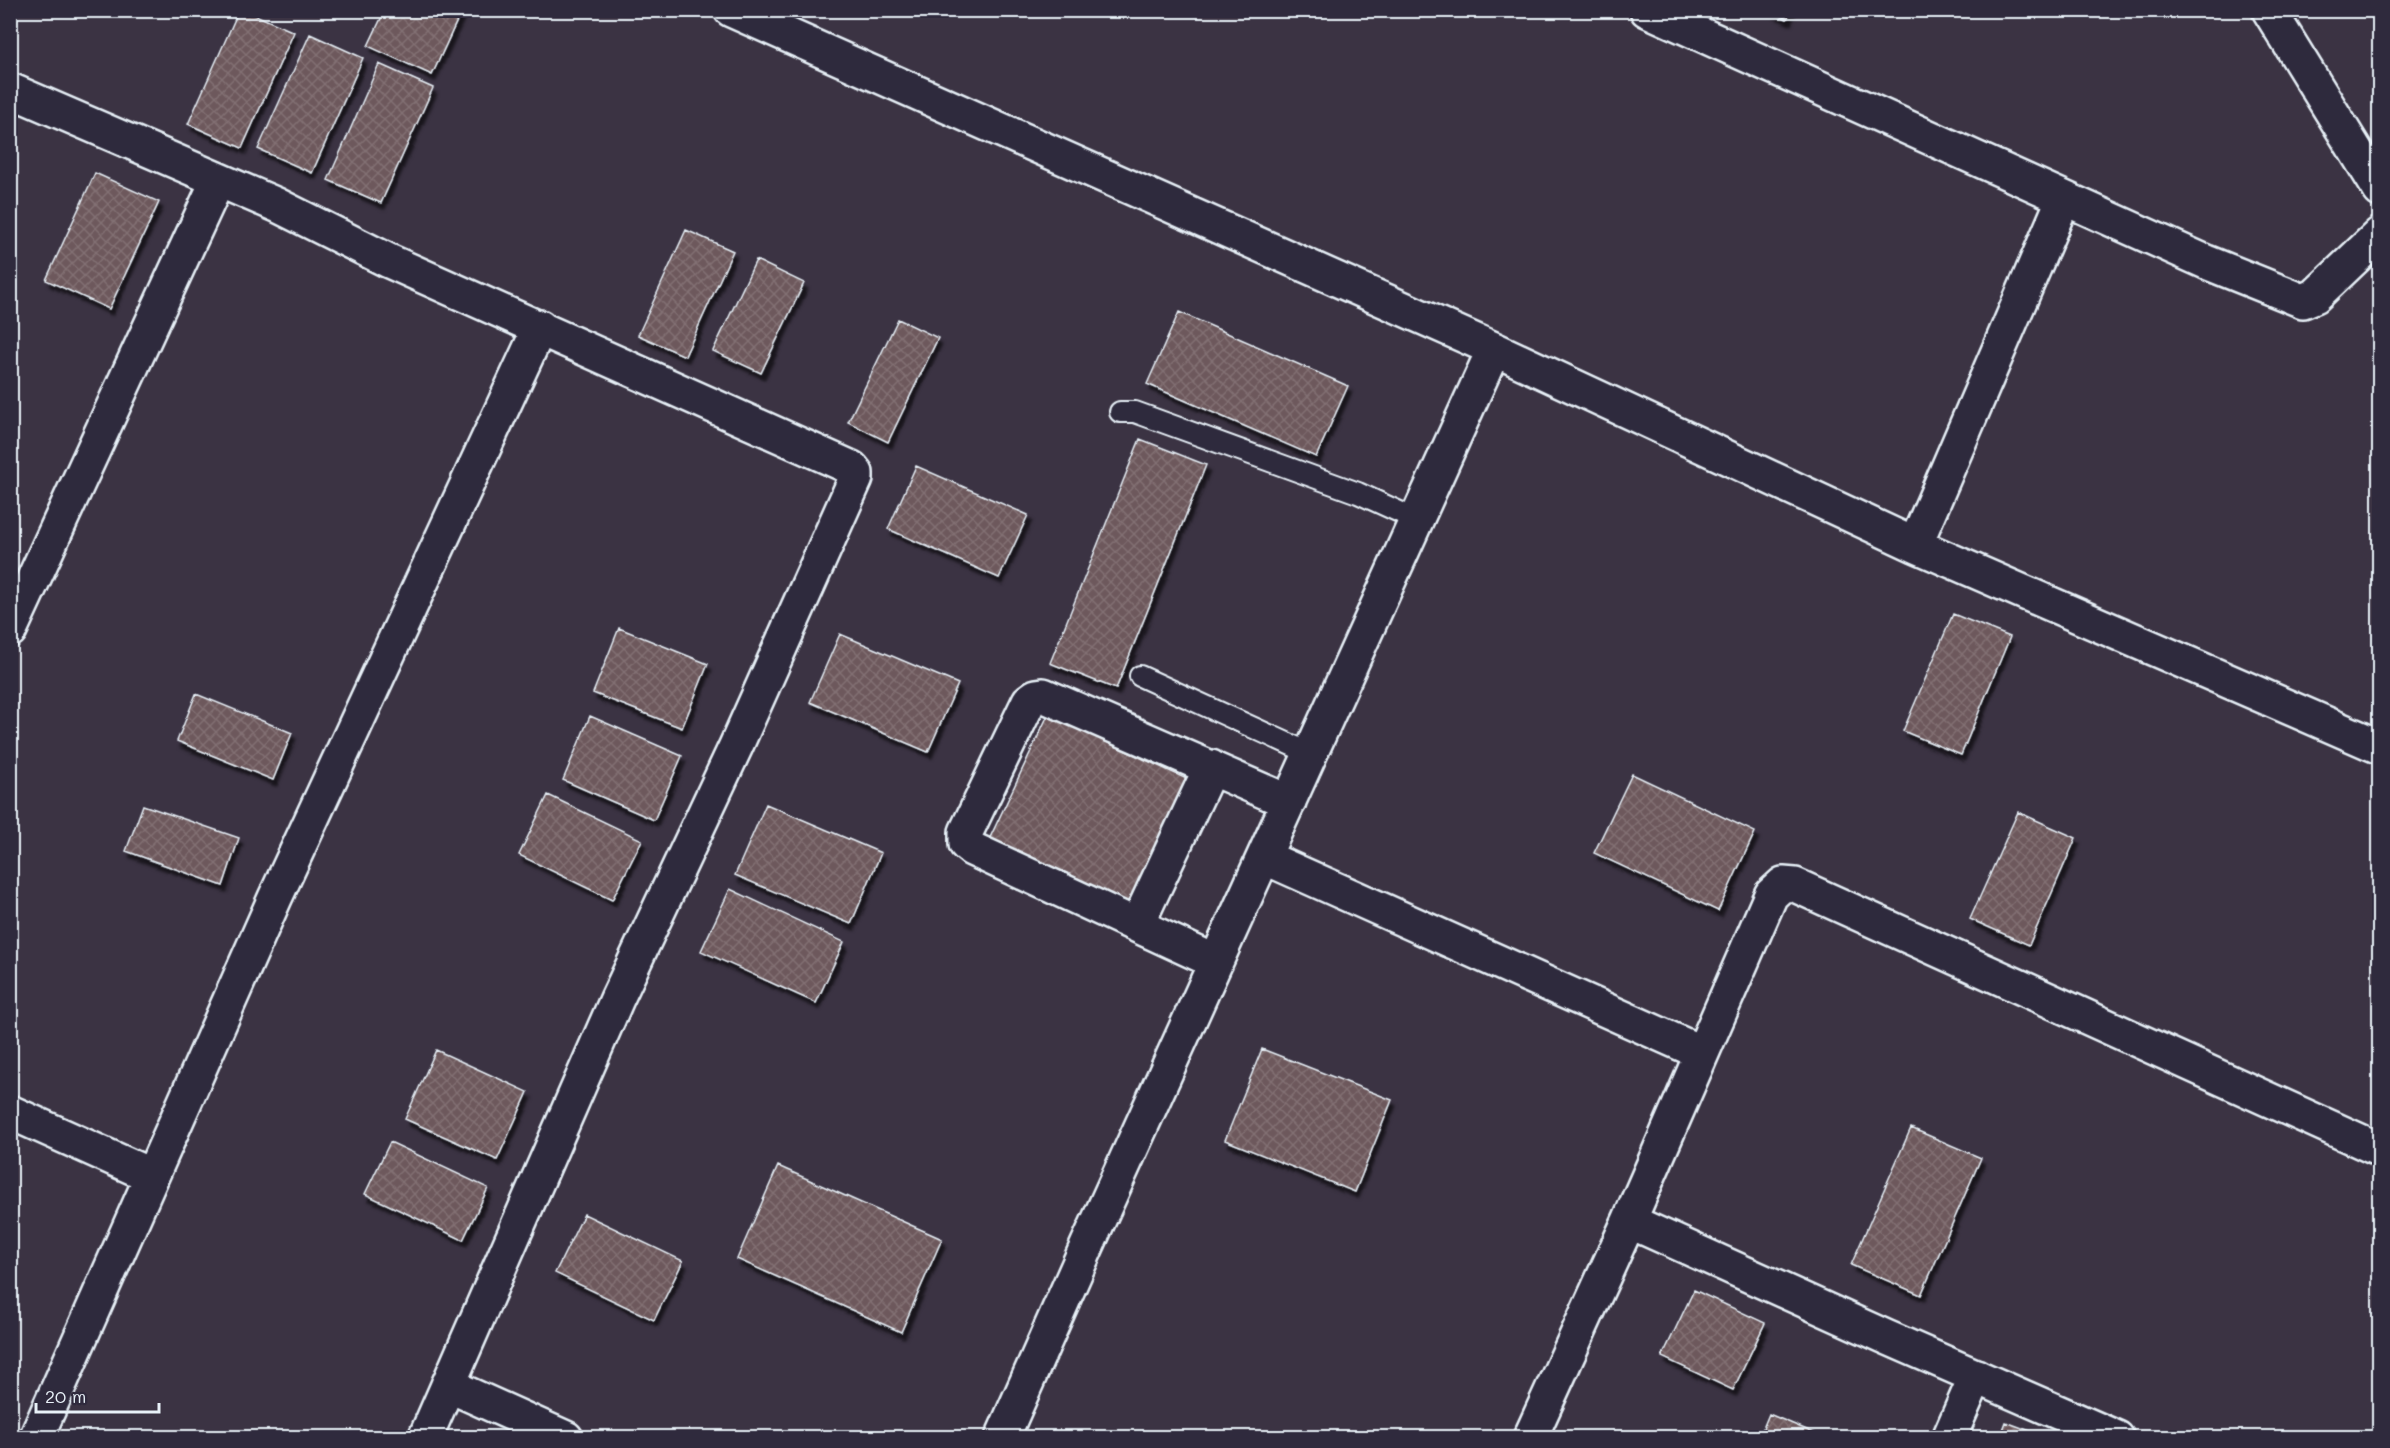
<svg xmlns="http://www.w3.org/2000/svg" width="2390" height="1448" font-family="Mali,sans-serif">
  <defs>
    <pattern id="building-cross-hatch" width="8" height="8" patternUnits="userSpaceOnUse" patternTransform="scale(1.5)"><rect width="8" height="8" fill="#6d585b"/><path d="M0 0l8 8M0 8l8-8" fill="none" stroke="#827073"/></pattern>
    <filter id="shadow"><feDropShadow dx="3.5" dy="6" stdDeviation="1.5" flood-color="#0009"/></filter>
  </defs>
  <rect width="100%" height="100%" fill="#3b3343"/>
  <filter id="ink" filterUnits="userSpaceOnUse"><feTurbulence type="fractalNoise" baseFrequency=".0167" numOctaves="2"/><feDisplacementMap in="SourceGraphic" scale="12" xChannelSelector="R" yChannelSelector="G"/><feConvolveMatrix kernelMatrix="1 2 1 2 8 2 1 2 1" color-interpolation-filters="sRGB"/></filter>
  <g filter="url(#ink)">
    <!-- building -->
    <path fill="url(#building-cross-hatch)" stroke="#e8f1f8" stroke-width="1.5" filter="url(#shadow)" d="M239 10H244L294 32 242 148 188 124Z
      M385 10H462L432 75 368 46Z
      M1768 10H1791L1787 19Z
      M310 34 363 58 312 173 258 149Z
      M379 64 433 88 381 203 328 180Z
      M95 173 159 202 109 309 46 280Z
      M686 230 733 251 685 356 638 335Z
      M756 260 804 283 761 373 713 351Z
      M1179 312 1348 386 1316 457 1147 384Z
      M898 319 938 338 888 442 848 422Z
      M1140 439 1206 465 1116 689 1050 663Z
      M916 466 1028 515 999 578 888 529Z
      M1953 614 2010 637 1961 755 1903 731Z
      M619 628 708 664 682 728 593 693Z
      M840 634 958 684 928 752 810 702Z
      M196 694 292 733 273 780 177 741Z
      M1048 715 1189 780 1128 910 987 844Z
      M590 716 682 756 654 820 563 780Z
      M1632 774 1755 832 1718 911 1594 853Z
      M548 795 642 840 612 900 519 855Z
      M766 804 881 853 851 924 735 875Z
      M143 805 239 838 223 886 126 851Z
      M2018 812 2076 838 2029 945 1970 919Z
      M730 889 844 942 816 1003 701 951Z
      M1262 1049 1392 1100 1355 1192 1225 1140Z
      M436 1050 528 1092 497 1160 405 1119Z
      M1911 1128 1981 1158 1921 1295 1851 1265Z
      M390 1142 488 1188 463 1240 365 1194Z
      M778 1166 942 1239 901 1332 737 1259Z
      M584 1214 683 1261 654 1320 555 1273Z
      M1694 1290 1765 1323 1733 1390 1662 1357Z
      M1769 1414 1826 1438H1759Z
      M2006 1422 2049 1438H2000Z"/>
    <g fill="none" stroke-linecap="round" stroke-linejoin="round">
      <!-- lane casing -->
      <g stroke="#e8f1f8" stroke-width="24">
        <path id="lane" d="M1120 412H1135L1358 493 1417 520
          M1140 676 1311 754"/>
      </g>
      <!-- street casing -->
      <g stroke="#e8f1f8" stroke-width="38">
        <path id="street" d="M731 10 1494 349 1915 545 2380 747
          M1647 10 2206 262 2303 301 2315 296 2380 234
          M2269 10 2380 190
          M10 90 277 205 389 261 852 468 856 473V478L736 746 617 999 425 1438
          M1915 545 2064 198
          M10 630 218 180
          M1264 857 1702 1053
          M1137 925 1211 767
          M1216 962 972 849 966 844V832L1029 701 1036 696 1043 695 1289 802
          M10 1112 152 1176
          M1629 1221 1886 1337 2117 1438
          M448 1385 566 1438
          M36 1438 275 898 540 327
          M1002 1438 1087 1246 1494 349
          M1530 1438 1629 1221 1771 895 1783 884 1795 885 2380 1150
          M1949 1438 1976 1376"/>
      </g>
      <!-- lane -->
      <use href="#lane" stroke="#2f2a3d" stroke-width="20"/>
      <!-- street -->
      <use href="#street" stroke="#2f2a3d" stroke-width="33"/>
    </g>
  </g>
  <!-- margin -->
  <rect width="2390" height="1448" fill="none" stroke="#2f2a3d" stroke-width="36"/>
  <rect x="18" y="18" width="2354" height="1412" fill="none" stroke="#e8f1f8" stroke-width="2" filter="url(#ink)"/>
  <!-- scale -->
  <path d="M36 1403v9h123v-9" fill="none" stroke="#e8f1f8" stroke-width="3"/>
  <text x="45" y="1403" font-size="18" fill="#e8f1f8" stroke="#2f2a3d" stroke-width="4.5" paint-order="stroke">20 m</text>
</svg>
